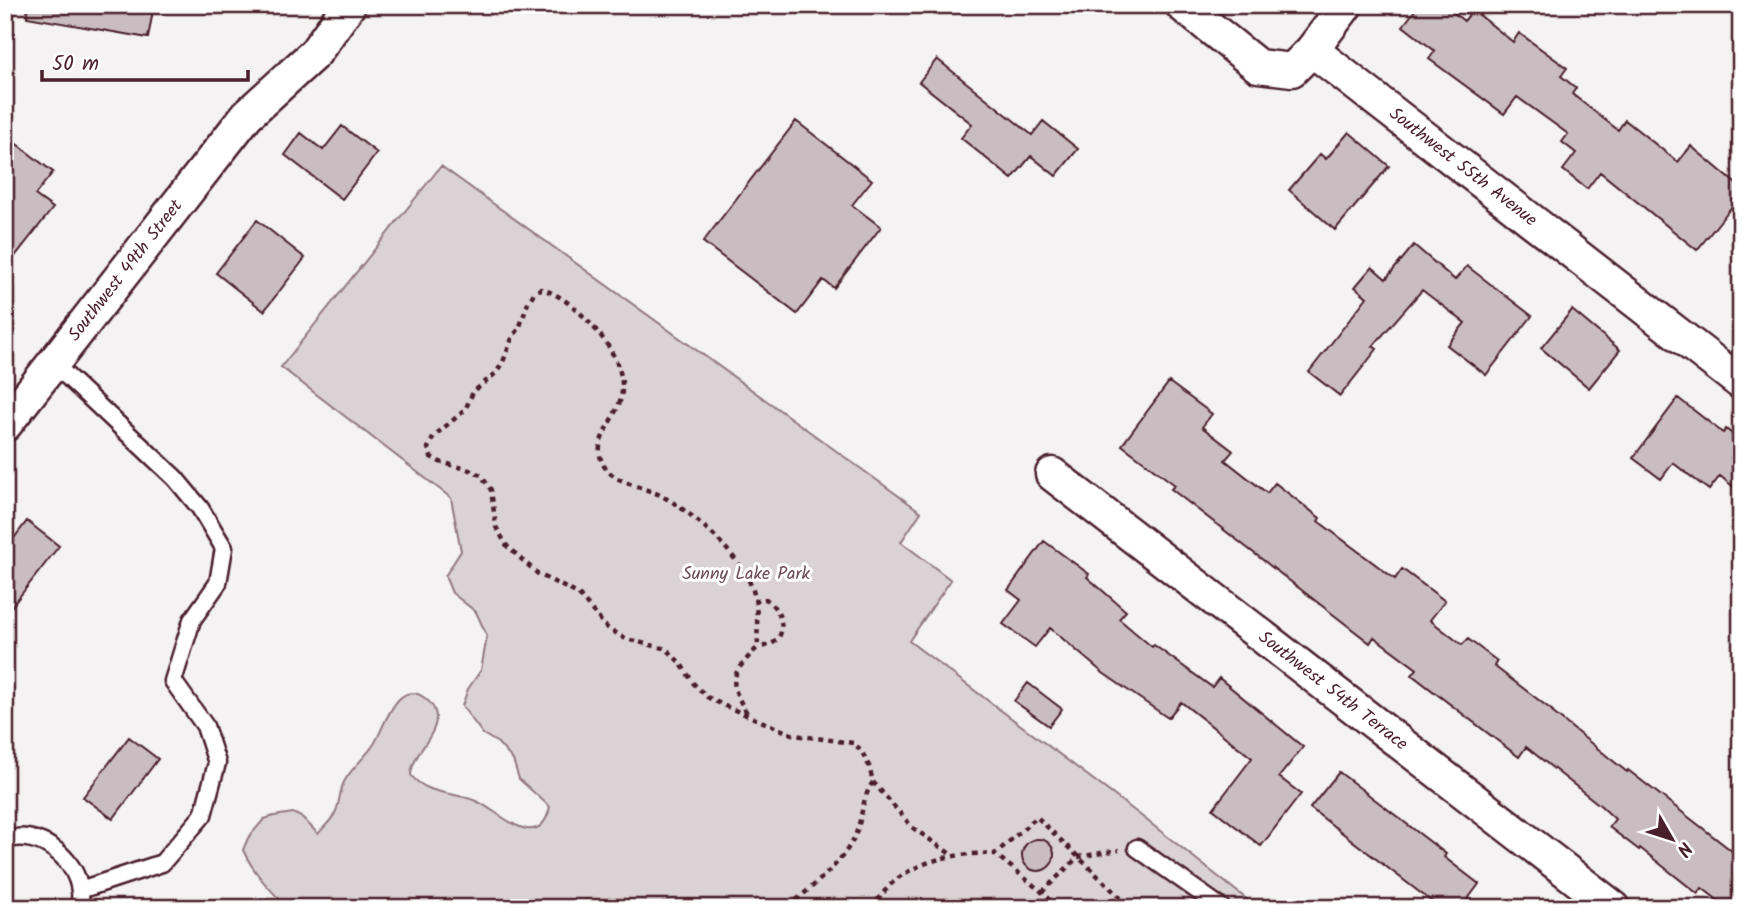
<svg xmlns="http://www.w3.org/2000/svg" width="1746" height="913" font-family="Kalam,sans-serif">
  <rect width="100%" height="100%" fill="#f4f2f2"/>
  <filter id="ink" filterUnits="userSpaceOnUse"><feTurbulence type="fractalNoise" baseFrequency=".0143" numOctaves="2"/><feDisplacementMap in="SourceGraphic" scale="14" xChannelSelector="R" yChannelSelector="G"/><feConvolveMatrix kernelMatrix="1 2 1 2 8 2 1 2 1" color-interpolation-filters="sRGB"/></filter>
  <g filter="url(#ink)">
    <!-- green -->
    <path fill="#dbd2d5" stroke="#927880" stroke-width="2" d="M441 166 921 512 901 542 951 580 909 641 1140 815 1258 908H289C270 891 253 872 243 850L248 838 264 819 274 816 293 813 303 818 318 834C323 828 331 821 335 813 340 804 339 792 344 782 351 768 366 757 374 744 384 729 397 675 426 699 431 703 436 710 436 717 437 736 412 754 411 775 426 795 454 792 476 801 498 810 539 856 550 807L519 779 513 760 498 743 483 734 462 706 468 689 481 670 487 636 476 612 452 593 445 576 461 551 451 498 281 367Z"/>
    <!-- building -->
    <path fill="#cabdc1" stroke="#4a1f2b" stroke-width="2" d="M28 5H154L148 38 27 17Z
      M1419 5H1444L1464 21 1473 10 1513 42 1519 33 1567 68 1561 76 1576 88 1572 94 1618 130 1625 120 1678 162 1691 146 1741 188V195L1697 250 1600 172 1587 189 1563 170 1576 153 1562 142 1568 134 1517 97 1504 114 1429 59 1435 51 1403 26Z
      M937 59 1032 135 1043 121 1078 149 1056 176 1031 156 1012 179 961 138 972 124 919 82Z
      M796 121 872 180 852 205 881 227 834 288 823 280 797 314 703 242Z
      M342 126 377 153 342 199 285 155 301 133 323 150Z
      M1349 132 1389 166 1335 230 1289 190 1320 154 1326 159Z
      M5 135 53 172 35 195 53 208 5 269Z
      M257 220 305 258 264 311 216 273Z
      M1414 245 1455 280 1467 266 1532 316 1486 375 1447 345 1465 323 1422 290 1373 346 1377 349 1340 396 1309 372 1367 297 1355 287 1372 267 1386 279Z
      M1572 310 1620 350 1589 388 1541 348Z
      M1169 382 1212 414 1202 427 1233 451 1225 460 1267 493 1275 483 1320 518 1318 521 1395 579 1402 569 1445 601 1430 620 1462 645 1468 639 1497 661 1494 666 1553 711 1552 712 1627 772 1628 770 1741 858V908H1728L1702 888 1698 894 1640 848 1639 850 1609 827 1615 819 1601 806 1526 747 1519 757 1412 675 1417 669 1374 637 1370 643 1339 619 1171 489 1175 485 1122 445Z
      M1678 398 1723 433 1726 429 1741 441V445L1731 458 1741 465V493L1720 476 1709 490 1673 463 1661 479 1633 458Z
      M27 521 59 546 5 615V550Z
      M1044 541 1089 574 1087 577 1126 611 1119 619 1152 647 1154 645 1212 687 1219 678 1303 747 1279 777 1301 794 1261 846 1213 809 1252 758 1181 702 1168 718 1103 673 1050 628 1035 647 1003 624 1021 600 1008 590Z
      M1028 683 1062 709 1049 726 1014 701Z
      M129 737 158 759 113 819 83 797Z
      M1339 772 1446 854 1444 857 1479 884 1461 908H1440L1310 808Z
      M1022 855a16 16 0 1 1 32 0a16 16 0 1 1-32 0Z"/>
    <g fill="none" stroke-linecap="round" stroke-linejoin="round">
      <!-- service casing -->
      <g stroke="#4a1f2b" stroke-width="21">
        <path id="service" d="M53 363 175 478 200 508 224 548 218 583 192 620 173 681 205 726 217 763 203 815 162 863 80 890
          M5 840C38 829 76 857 80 891 81 896 80 902 79 908
          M1137 848 1222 908"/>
      </g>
      <!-- minor casing -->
      <g stroke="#4a1f2b" stroke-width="37">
        <g id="minor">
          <path d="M1182 5 1258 66 1292 70 1312 50 1346 5"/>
          <path id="s1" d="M1312 50 1741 383"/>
          <path id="s2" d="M5 425 247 115 315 53 349 5"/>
          <path id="s3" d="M1052 474 1614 908"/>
        </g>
      </g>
      <!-- path -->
      <path stroke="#4a1f2b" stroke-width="4.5" stroke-dasharray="5 5" stroke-linecap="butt" d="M754 601 766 599C787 615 789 646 758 647
        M747 713C726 679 732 674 758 647 757 630 758 611 754 594 745 559 692 511 660 495 643 487 615 483 604 466 590 443 614 421 620 401 629 372 607 341 588 321 576 308 557 292 540 289L534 293 528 303 519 329 513 336 503 362 496 373 473 392 465 410 434 436 428 448 431 457 440 462 467 469 481 475 491 490 496 527 507 546 538 574 578 594 606 627 626 639 667 649 681 664 694 684 707 697 725 706 794 735 853 743 861 750 869 766 873 782C861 799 863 819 854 838 840 866 810 888 787 908
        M873 782 913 828 952 855
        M1042 892 1078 857 1119 850
        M871 908C880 897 889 884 901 876 928 858 963 852 995 854
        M1057 908 1042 892 995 854 1037 817 1131 908"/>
      <!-- service -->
      <use href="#service" stroke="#fff" stroke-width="16"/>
      <!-- minor -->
      <use href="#minor" stroke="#fff" stroke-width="32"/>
    </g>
  </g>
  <g text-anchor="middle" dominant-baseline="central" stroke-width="6" stroke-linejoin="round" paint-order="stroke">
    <!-- street labels -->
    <g font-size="18" fill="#4a1f2b" stroke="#fff">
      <text stroke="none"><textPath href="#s1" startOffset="191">Southwest 55th Avenue</textPath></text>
      <text stroke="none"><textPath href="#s2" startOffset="196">Southwest 49th Street</textPath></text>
      <text stroke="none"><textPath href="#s3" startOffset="355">Southwest 54th Terrace</textPath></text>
    </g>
    <!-- park labels -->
    <g font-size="18" fill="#6e4c56" stroke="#fff">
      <text x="746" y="574">Sunny Lake Park</text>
    </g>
  </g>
  <!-- margin -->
  <rect width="1746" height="913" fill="none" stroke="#fff" stroke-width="28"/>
  <rect x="14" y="14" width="1718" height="885" fill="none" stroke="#4a1f2b" stroke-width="2.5" filter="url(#ink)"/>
  <!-- north arrow -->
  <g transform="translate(1672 839) rotate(129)" stroke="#ffffff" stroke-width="5" paint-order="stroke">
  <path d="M0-5L12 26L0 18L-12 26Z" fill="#4a1f2b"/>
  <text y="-10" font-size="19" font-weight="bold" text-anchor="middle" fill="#4a1f2b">N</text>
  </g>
  <!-- scale -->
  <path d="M42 70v10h206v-10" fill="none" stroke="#4a1f2b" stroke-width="3.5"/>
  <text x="52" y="70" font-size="21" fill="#4a1f2b" stroke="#ffffff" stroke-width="5" paint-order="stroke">50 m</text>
</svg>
